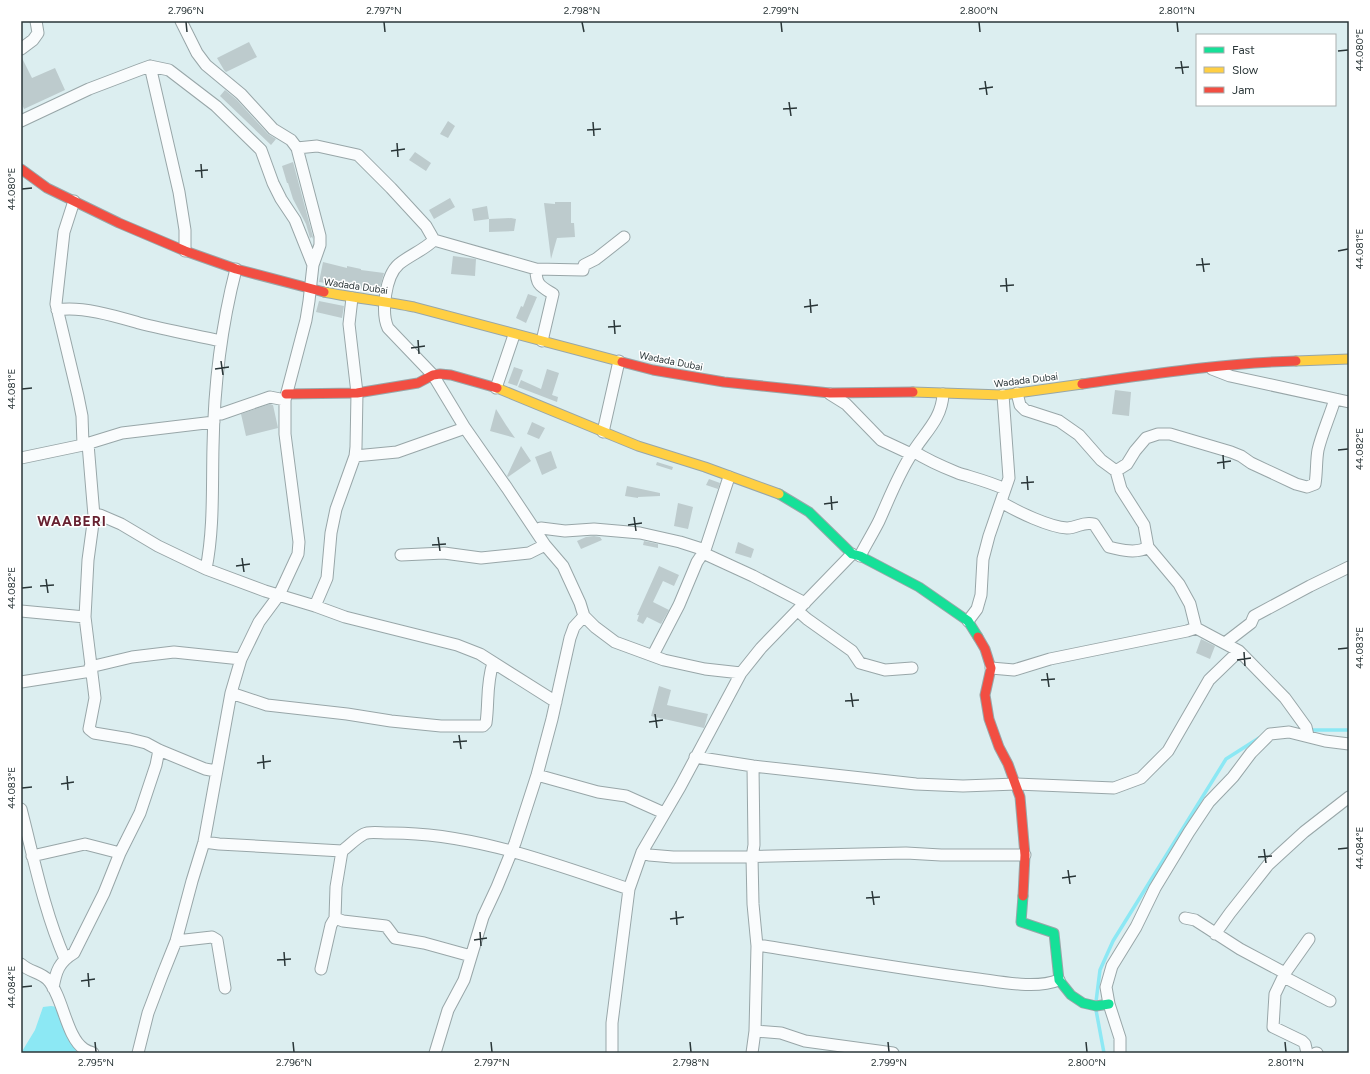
<svg xmlns="http://www.w3.org/2000/svg" width="1370" height="1074" font-family="Figtree,sans-serif">
  <rect width="100%" height="100%" fill="#dceef0"/>
  <!-- water -->
  <path fill="#8ce8f4" d="M51 1006 57 1007 77 1053H21L35 1030 43 1007Z"/>
  <g fill="none" stroke-linecap="round" stroke-linejoin="round">
    <!-- stream -->
    <path stroke="#8ce8f4" stroke-width="3.5" d="M1308 730H1349
      M1096 1002 1100 970 1113 941 1226 759 1259 738
      M1096 1010 1104 1053"/>
  </g>
  <!-- building -->
  <path fill="#bdcbcd" d="M249 42 257 57 226 72 224 70 217 58Z
    M21 56 32 78 55 68 65 90 24 109 21 102Z
    M225 90 236 99 268 134 276 139 271 145 220 96Z
    M448 121 455 126 448 138 440 134Z
    M415 152 431 163 426 171 409 160Z
    M293 162 313 237V239L312 237 310 238 306 224 293 199 288 183H287L282 166Z
    M450 198 455 207 434 219 429 210Z
    M555 202H571V223H574L575 237 557 238 551 259 544 203 555 204Z
    M487 206 489 219 474 221 472 209Z
    M511 218 516 219 514 231 489 232V219Z
    M453 256 476 259 475 276 451 274Z
    M323 262 347 268V266L361 269V270L384 273 379 291 362 289 319 282Z
    M528 294 537 297 526 323 516 318 521 306 523 307Z
    M319 301 344 306 342 318 316 312Z
    M514 367 523 370 517 386 508 383Z
    M547 369 559 373 552 395 558 397 557 402 518 387 521 380 541 389Z
    M1115 390 1131 392 1129 416 1112 414Z
    M270 404 273 405 278 428 246 436 241 414Z
    M496 409 506 425 515 438 490 431Z
    M532 422 545 428 539 439 527 434Z
    M521 446 531 461 508 477 507 476Z
    M551 451 557 468 542 475 535 457Z
    M657 462 673 467 672 470 656 465Z
    M709 479 720 483 718 489 706 485Z
    M627 486 660 493V496L638 497V498L625 496Z
    M678 503 693 507 688 529 674 526Z
    M594 536 600 537 602 540 581 549 577 541 586 537Z
    M644 541 658 544V548L643 545Z
    M738 542 754 549 751 558 735 553Z
    M659 566 679 575 674 586 663 581 653 602 669 610 661 624 647 617 643 624 637 621 639 615H637Z
    M1201 639 1215 646 1210 659 1196 653Z
    M659 686 671 690 667 705 708 714 704 728 651 716Z"/>
  <g fill="none" stroke-linecap="round" stroke-linejoin="round">
    <!-- street casing -->
    <g stroke="#98a6a8" stroke-width="13">
      <path id="street" d="M21 49 33 40 38 33 36 21
        M150 66 179 192 185 230V251
        M21 121 89 89 139 70 150 66 169 70 216 106 261 150 273 183 281 199 295 220 313 265
        M297 148 317 146 358 155 391 188 426 226 434 240 536 269 583 270 584 265 596 259 624 237
        M74 201 64 232 56 304 78 396 82 416 83 445
        M434 240C424 250 410 255 399 264 385 276 381 313 388 328L433 375 465 428 507 488 545 545 563 566 580 603 584 616 595 627 615 642 664 660 705 669 741 673
        M536 269C536 285 540 286 553 294L542 341
        M57 310C82 306 115 316 139 323 166 330 194 335 221 341
        M1212 369 1230 376 1349 402
        M496 388 514 335
        M1017 393 1020 405 1025 410 1059 421 1079 435 1101 460 1116 471 1121 489 1144 525 1148 547 1179 584 1190 604 1196 628 1239 651 1285 698 1306 727 1308 736
        M830 394 846 404 881 440 911 454
        M215 414H221L270 397 285 400
        M603 432 619 361
        M88 444 94 516 88 560 85 617 95 698 89 729 94 733 130 739 146 743 159 750 205 769 216 771
        M913 451C927 460 943 467 958 473 974 478 990 482 1005 489
        M355 456 397 452 465 428
        M21 458 83 445 122 433 214 422
        M1116 471 1127 464 1135 451 1146 438 1158 434H1170L1231 452 1241 456 1251 463 1296 484 1307 487 1315 484C1317 472 1316 461 1318 450 1322 433 1330 416 1335 399
        M1001 502C1018 512 1049 527 1067 528 1078 528 1082 521 1094 524L1109 547C1121 550 1137 554 1148 547
        M94 516 100 515 121 524 158 546 206 569 265 591 315 606 345 617 457 645 480 654 556 702
        M535 530 541 528 565 531 594 529 640 533 680 542 705 550
        M703 553 753 576 805 603
        M401 555 444 553 481 558 529 553 545 545
        M860 556C866 544 873 533 879 521 889 499 898 475 911 455 923 434 942 420 943 394
        M206 569C214 529 212 487 213 447 214 387 221 327 236 269
        M315 606 327 578 331 533 336 509 355 456 356 447 357 393 349 324 352 298
        M21 611 85 617
        M798 611 807 619 852 651 860 663 885 670 912 668
        M968 621 977 609 981 595 983 559 989 536 1009 478 1003 395
        M1225 643 1251 623 1254 616 1310 586 1349 567
        M653 655 679 605 697 562 705 550 729 477
        M90 667 132 657 174 652 241 659
        M991 668 1014 670 1050 659 1187 631 1196 628
        M21 682 91 671
        M231 693 267 705 347 714 391 721 441 726H483L486 723C489 702 486 685 493 663
        M695 757 753 766 916 784 963 786 1016 784 1114 788 1141 778 1168 751 1209 680 1239 651
        M537 775 598 792 626 796 664 813
        M21 809C34 859 44 911 65 959
        M204 842 219 844 342 851C349 846 356 838 364 834 369 831 381 833 388 833 471 832 551 863 629 889
        M642 852 649 855 673 857H731L906 853 941 855H1025
        M32 856 85 844 120 853
        M335 918 343 921 386 926 395 938 424 943 471 956
        M1185 918 1195 920 1240 949 1285 973 1275 994 1273 1027 1302 1041 1305 1044 1307 1053
        M1215 934 1230 913 1268 865 1304 832 1349 797
        M176 941 212 937 217 940 225 988
        M757 946H764C833 957 902 969 971 978 998 981 1034 990 1059 980
        M21 964C29 972 41 972 48 980 63 996 66 1037 84 1049 87 1051 90 1052 93 1053
        M321 969 331 925 335 918 336 887 342 851
        M1285 973 1309 939
        M1284 977 1330 1001
        M53 988C56 971 59 962 74 953L104 893 120 853 140 813 156 765 159 750
        M755 1031 781 1033 805 1041 893 1053
        M138 1053 148 1013 162 976 176 941 192 881 204 842 231 693 241 659 259 622 279 595 298 554 299 542 285 434V400L306 320 309 301 313 265 320 245V236L297 148 291 140 273 129 241 94 206 65 197 53 181 21
        M435 1053 448 1010 464 980 483 917 497 887 515 843 537 775 552 719 570 638 574 627 584 616
        M612 1053V1023L629 889 642 852 680 787 741 673 761 648 852 554
        M752 1053 755 1031 757 946 753 904 752 857 754 845 753 766
        M1120 1053V1038L1109 1004 1106 987 1112 966 1136 927 1155 888 1189 832 1209 802 1233 777 1251 753 1270 734 1289 732 1325 741 1349 744
        M1316 1053H1317"/>
    </g>
    <!-- fast casing -->
    <g stroke="#98a6a8" stroke-width="11">
      <path id="fast" d="M779 494 809 512 852 554 860 556 919 587 968 621 978 637
        M1023 896 1021 922 1054 933 1059 980 1071 995 1083 1003 1096 1006 1109 1004"/>
    </g>
    <!-- slow casing -->
    <g stroke="#98a6a8" stroke-width="11">
      <path id="slow" d="M324 292C354 298 384 301 414 307L622 362
        M1296 361 1349 359
        M497 388 638 446 705 467 779 494
        M913 392 1003 395 1082 384"/>
    </g>
    <!-- jam casing -->
    <g stroke="#98a6a8" stroke-width="11">
      <path id="jam" d="M21 169 47 188 119 223 185 251 236 269 324 292
        M622 362 653 370 724 382 830 393 913 392
        M1082 384C1153 374 1224 363 1296 361
        M286 394 357 393 418 383 433 375 440 374 451 375 497 388
        M978 637 985 649 991 668 985 695 989 719 999 747 1008 764 1020 797 1025 855 1023 896"/>
    </g>
    <!-- street -->
    <use href="#street" stroke="#fafcfd" stroke-width="11"/>
    <!-- fast -->
    <use href="#fast" stroke="#16e098" stroke-width="9"/>
    <!-- slow -->
    <use href="#slow" stroke="#ffcf43" stroke-width="9"/>
    <!-- jam -->
    <use href="#jam" stroke="#f24e42" stroke-width="9"/>
  </g>
  <!-- ticks -->
  <path fill="none" stroke="#2a3638" stroke-width="1.5" d="M186 22 187 32M384 22 385 32M582 22 584 32M781 22 782 32M979 22 980 32M1177 22 1178 32M1338 51 1348 50M1181 61 1183 74M1175 68 1189 67M985 81 987 95M979 89 993 87M789 102 791 116M783 109 797 108M593 122 594 136M587 130 601 129M397 143 398 157M391 151 405 149M201 164 202 178M195 171 208 170M22 189 32 188M1338 251 1348 249M1202 258 1204 272M1196 265 1210 264M1006 278 1007 292M1000 286 1014 285M810 299 811 313M804 307 818 305M614 320 615 334M608 327 621 326M418 340 419 354M411 348 425 346M221 361 223 375M215 369 229 367M22 389 32 388M1338 450 1348 449M1223 455 1224 469M1217 463 1231 461M1027 476 1028 490M1021 483 1034 482M831 496 832 510M824 504 838 502M634 517 636 531M628 525 642 523M438 537 440 551M432 545 446 544M242 558 244 572M236 566 250 564M46 579 48 593M40 586 54 585M22 588 32 587M1338 649 1348 648M1244 652 1245 666M1237 660 1251 658M1047 673 1049 687M1041 680 1055 679M851 693 853 707M845 701 859 700M655 714 657 728M649 722 663 720M459 735 461 749M453 742 467 741M263 755 264 769M257 763 271 761M67 776 68 790M61 784 74 782M22 788 32 787M1264 849 1266 863M1338 849 1348 848M1258 857 1272 856M1068 870 1070 884M1062 878 1076 876M872 891 874 905M866 898 880 897M676 911 677 925M670 919 684 917M480 932 481 946M474 940 487 938M284 952 285 966M277 960 291 959M88 973 89 987M81 981 95 979M22 987 32 986M95 1042 96 1052M293 1042 294 1052M491 1042 492 1052M690 1042 691 1052M888 1042 889 1052M1086 1042 1087 1052M1285 1042 1286 1052"/>
  <g text-anchor="middle" dominant-baseline="central" stroke-width="3" stroke-linejoin="round" paint-order="stroke">
    <!-- street labels -->
    <g font-size="10" fill="#2a3638" stroke="#fff">
      <text transform="translate(356 286) rotate(8)">Wadada Dubai</text>
      <text transform="translate(671 361) rotate(11)">Wadada Dubai</text>
      <text transform="translate(1026 380) rotate(-7)">Wadada Dubai</text>
    </g>
    <!-- district labels -->
    <g font-size="14" font-weight="bold" letter-spacing="1" fill="#672130" stroke="#fff">
      <text x="72" y="521">WAABERI</text>
    </g>
  </g>
  <!-- border -->
  <rect width="1370" height="1074" fill="none" stroke="#ffffff" stroke-width="44"/>
  <!-- legend -->
  <rect x="1196" y="34" width="140" height="72" fill="#ffffff" stroke="#aaafaf"/>
  <rect x="1204" y="47" width="20" height="6" fill="#16e098" stroke="#aaafaf"/>
  <text x="1232" y="54" font-size="12" fill="#2a3638">Fast</text>
  <rect x="1204" y="67" width="20" height="6" fill="#ffcf43" stroke="#aaafaf"/>
  <text x="1232" y="74" font-size="12" fill="#2a3638">Slow</text>
  <rect x="1204" y="87" width="20" height="6" fill="#f24e42" stroke="#aaafaf"/>
  <text x="1232" y="94" font-size="12" fill="#2a3638">Jam</text>
  <rect x="22" y="22" width="1326" height="1030" fill="none" stroke="#2a3638" stroke-width="1.5"/>
  <g font-size="10" text-anchor="middle" fill="#2a3638">
    <text x="186" y="14">2.796°N</text>
    <text x="384" y="14">2.797°N</text>
    <text x="582" y="14">2.798°N</text>
    <text x="781" y="14">2.799°N</text>
    <text x="979" y="14">2.800°N</text>
    <text x="1177" y="14">2.801°N</text>
    <text transform="translate(1359 50) rotate(-90)" y="4">44.080°E</text>
    <text transform="translate(11 189) rotate(-90)" y="4">44.080°E</text>
    <text transform="translate(1359 249) rotate(-90)" y="4">44.081°E</text>
    <text transform="translate(11 389) rotate(-90)" y="4">44.081°E</text>
    <text transform="translate(1359 449) rotate(-90)" y="4">44.082°E</text>
    <text transform="translate(11 588) rotate(-90)" y="4">44.082°E</text>
    <text transform="translate(1359 648) rotate(-90)" y="4">44.083°E</text>
    <text transform="translate(11 788) rotate(-90)" y="4">44.083°E</text>
    <text transform="translate(1359 848) rotate(-90)" y="4">44.084°E</text>
    <text transform="translate(11 987) rotate(-90)" y="4">44.084°E</text>
    <text x="96" y="1066">2.795°N</text>
    <text x="294" y="1066">2.796°N</text>
    <text x="492" y="1066">2.797°N</text>
    <text x="691" y="1066">2.798°N</text>
    <text x="889" y="1066">2.799°N</text>
    <text x="1087" y="1066">2.800°N</text>
    <text x="1286" y="1066">2.801°N</text>
  </g>
</svg>
